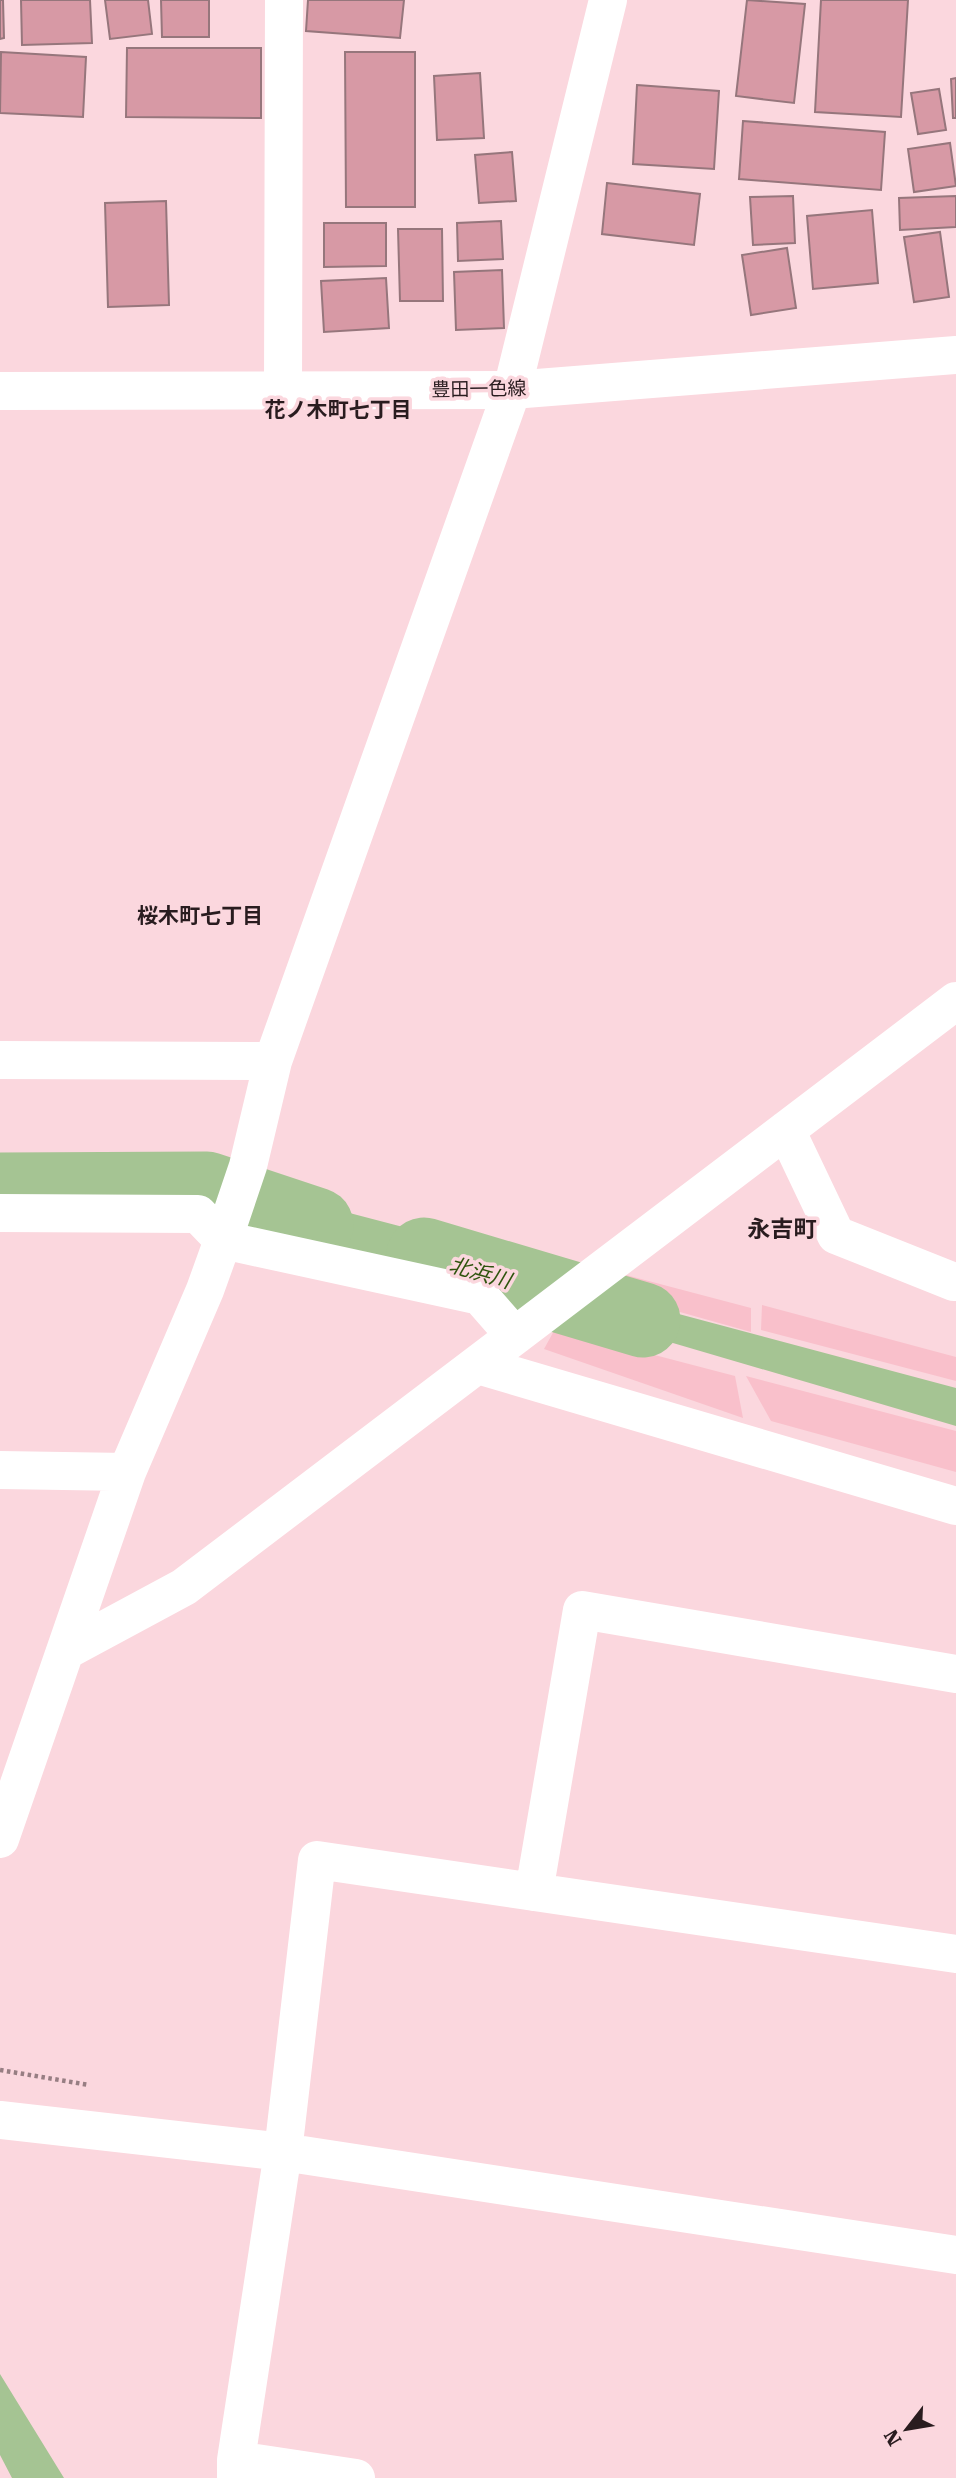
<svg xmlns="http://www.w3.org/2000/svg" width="956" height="2478" font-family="'Roboto Serif','Noto Sans JP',serif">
  <rect width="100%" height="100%" fill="#fbd7de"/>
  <!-- green -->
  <path fill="#f9c0cb" d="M622 1274 751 1308V1332L616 1294Z
    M762 1305 956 1357V1381L761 1330Z
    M555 1329 735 1376 743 1418 544 1349Z
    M746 1376 956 1431V1472L771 1421Z"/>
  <!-- water -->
  <path fill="#a5c493" d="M0 1168 216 1169 209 1212 0 1209Z
    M254 1188 548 1265 507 1295 484 1289 249 1223Z
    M600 1293 956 1388V1426L564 1311Z
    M0 2374 64 2478H12L0 2455Z"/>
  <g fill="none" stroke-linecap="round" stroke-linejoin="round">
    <!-- river -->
    <path stroke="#a5c493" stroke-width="75" d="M0 1190 207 1189 316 1225
      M424 1255 643 1320"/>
  </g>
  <!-- building -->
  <path fill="#d799a5" stroke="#96767c" stroke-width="2" d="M0 0H3L4 38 0 39Z
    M21 0H90L92 43 22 45Z
    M105 0H148L152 34 110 39Z
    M161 0H209V37H162Z
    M308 0H404L400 38 306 31Z
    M747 0 805 4 794 103 736 96Z
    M821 0H908L901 117 815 112Z
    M127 48H261V118L126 117Z
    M1 52 86 57 83 117 0 113Z
    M345 52H415V207H346Z
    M480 73 484 138 437 140 434 76Z
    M956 78V118H953L951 79Z
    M637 85 719 91 714 169 633 164Z
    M939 89 946 130 918 134 911 93Z
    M743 121 885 132 881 190 739 179Z
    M950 143 956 186 914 192 908 149Z
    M512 152 516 201 479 203 475 155Z
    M607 183 700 194 694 245 602 234Z
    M793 196 795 243 753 245 750 197Z
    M956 196V227L900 230 899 198Z
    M166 201 169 305 108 307 105 203Z
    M872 210 878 283 813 289 807 216Z
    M501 221 503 259 458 261 457 223Z
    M324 223H386V266L324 267Z
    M398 229H442L443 301H400Z
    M940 232 949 297 914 302 904 237Z
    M787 248 796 308 751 315 742 255Z
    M502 270 504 328 456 330 454 272Z
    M386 278 389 328 324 332 321 281Z"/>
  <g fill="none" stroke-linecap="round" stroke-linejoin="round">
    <!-- path -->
    <path stroke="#977e83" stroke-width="4.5" stroke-dasharray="3.5 3.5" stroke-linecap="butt" d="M0 2070 89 2085"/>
    <!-- minor -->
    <path stroke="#fff" stroke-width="38" d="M283 391 284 0
      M0 1060 273 1061
      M786 1130 836 1235 954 1282
      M0 1213 198 1214 223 1240 480 1296 515 1336
      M478 1365 956 1506
      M0 1470 127 1472
      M67 1650 184 1587 956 1001
      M0 1839 127 1472 205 1290 223 1240 248 1166 273 1061 512 390 608 0
      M534 1892 582 1610 956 1674
      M0 2120 283 2152 956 2255
      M236 2460 356 2478
      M236 2478V2460L283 2152 317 1860 956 1954"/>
    <!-- major -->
    <path stroke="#fff" stroke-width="38" d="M0 391 512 390 956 355"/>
  </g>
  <g text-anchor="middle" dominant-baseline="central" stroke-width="7" stroke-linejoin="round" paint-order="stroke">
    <!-- street labels -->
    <g font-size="19" fill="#291c1f" stroke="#fbd7de">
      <text transform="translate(479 389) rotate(-1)">豊田一色線</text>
    </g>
    <!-- neighbourhood labels -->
    <g font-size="21" font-weight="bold" fill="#291c1f" stroke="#fbd7de">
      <text x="338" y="410">花ノ木町七丁目</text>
      <text x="200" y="916">桜木町七丁目</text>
    </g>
    <!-- water labels -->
    <g font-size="21" font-style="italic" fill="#2e540e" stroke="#fbd7de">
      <text transform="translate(480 1273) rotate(16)">北浜川</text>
    </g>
    <!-- quarter labels -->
    <g font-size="23" font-weight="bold" fill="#291c1f" stroke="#fbd7de">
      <text x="782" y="1229">永吉町</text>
    </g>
  </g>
  <!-- north arrow -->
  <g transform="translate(907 2429) rotate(239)" stroke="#fbd7de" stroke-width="5" paint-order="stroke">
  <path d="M0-5L12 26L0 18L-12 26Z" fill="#291c1f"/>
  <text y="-10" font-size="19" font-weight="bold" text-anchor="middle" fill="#291c1f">N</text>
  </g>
</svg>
